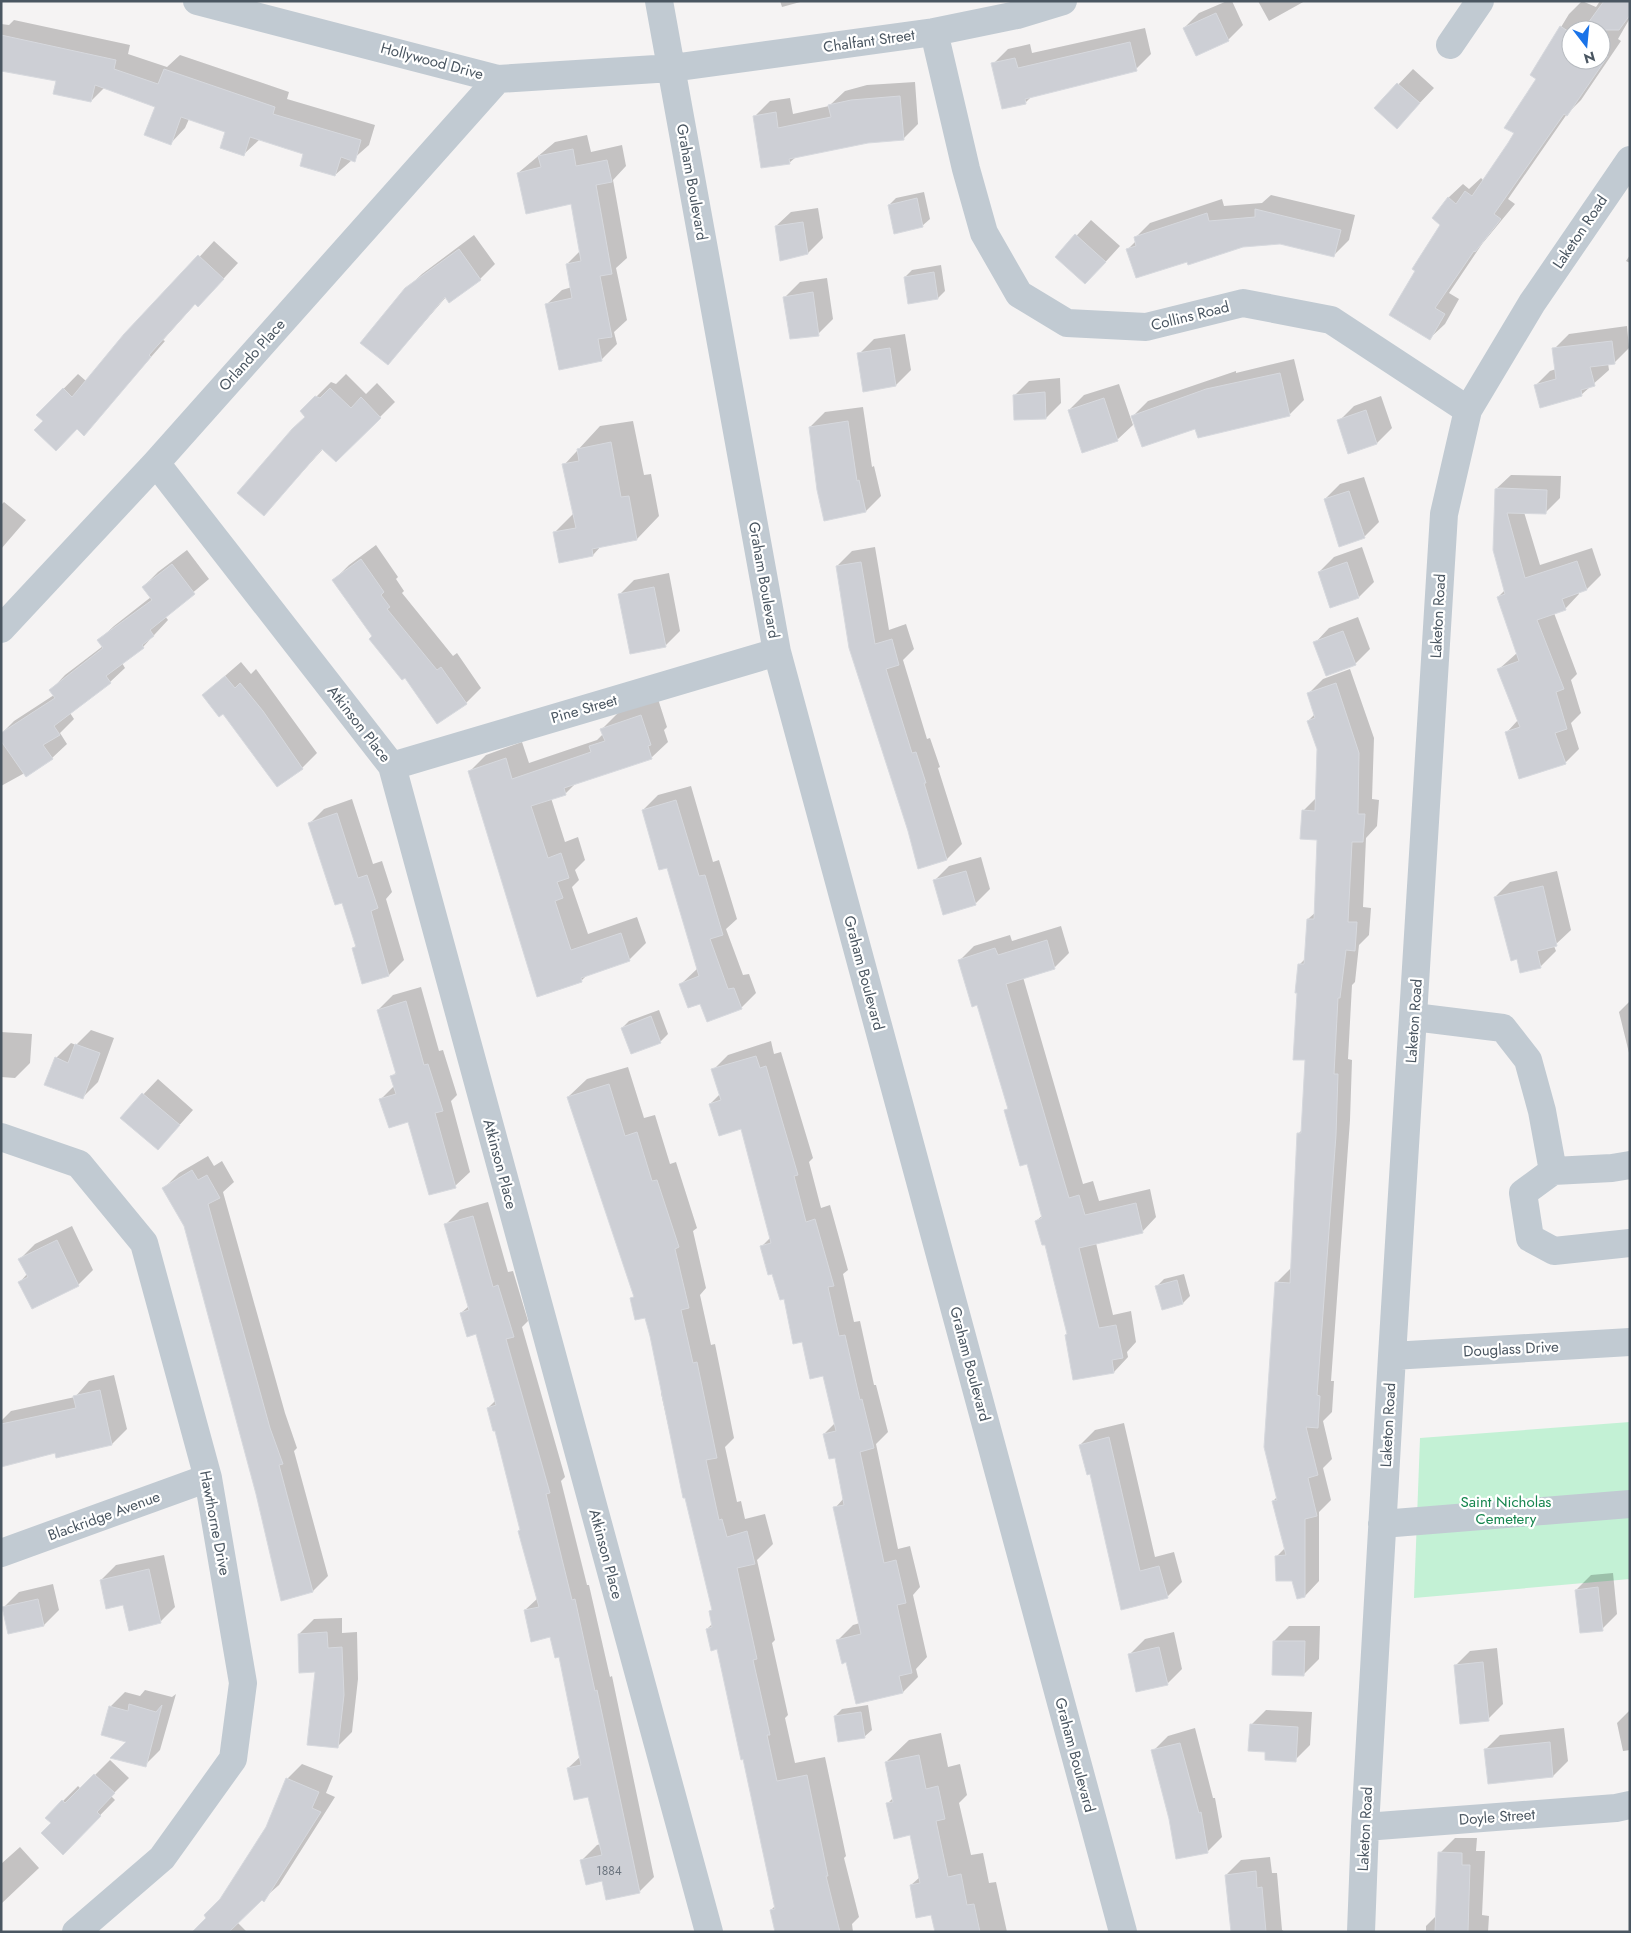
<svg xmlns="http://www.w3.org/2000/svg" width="1631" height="1933" font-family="Jost,sans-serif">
  <rect width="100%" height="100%" fill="#f5f3f3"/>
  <!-- green -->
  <path fill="#c3f1d5" d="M1630 1422V1579L1414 1598 1420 1438Z"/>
  <!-- shadow -->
  <path fill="#0003" fill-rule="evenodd" d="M780 1H804L782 7Z
    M1227 1H1232L1243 25 1228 40 1184 28 1199 13Z
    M1258 1H1305L1269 21Z
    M1582 1 1596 7 1600 1H1630V18L1618 39 1621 41 1581 100 1567 114 1508 199 1515 204 1482 244 1449 293 1459 299 1445 324 1430 338 1442 224 1448 198 1463 184 1469 189 1481 178 1484 181 1510 144 1538 79 1532 75 1569 14ZM1571 30H1601V60H1571Z
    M14 20 130 45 128 54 167 67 180 55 289 92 287 99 375 125 369 145 335 175 305 153 260 139 244 154 226 132 189 119 185 128 171 143 157 106 105 87 91 101 57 80 1 70V24L9 25Z
    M1145 28 1151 54 1136 69 1032 96 1025 103 993 64 1008 49 1030 44 1032 53Z
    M1413 69 1434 88 1397 127 1376 108Z
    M915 82 918 124 903 139 868 142 796 157 789 163 755 116 770 101 790 98 793 114 829 106 845 91 867 85Z
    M587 135 591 152 622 145 626 166 613 180 627 258 616 268 627 320 614 332 617 344 602 359 560 368 547 304 562 290 572 287 567 264 580 251 572 203 518 173 555 142Z
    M924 192 930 219 922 226 889 205 896 198Z
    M1271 195 1355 215 1349 240 1334 255 1280 243 1243 246 1188 260 1128 249 1136 241 1135 238 1150 223 1222 199 1224 206 1262 203Z
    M818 208 823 238 808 253 776 226 791 212Z
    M1091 220 1120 246 1100 268 1057 257Z
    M474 235 495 264 480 279 446 297 388 364 406 289 422 274Z
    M214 241 238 263 213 290 196 303 163 340 165 341 84 434 77 428 44 421 38 415 78 374 86 381Z
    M1630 255V263L1626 261Z
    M941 265 945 291 938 298 905 277 912 270Z
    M827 278 833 319 818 334 785 297 800 282Z
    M1627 326 1629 348 1614 363H1608L1609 370 1581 395 1535 386 1550 371 1556 369 1554 349 1569 334Z
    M905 334 911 370 896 385 859 354 874 339Z
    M1294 359 1304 400 1289 415 1196 427 1133 416 1148 401 1236 371V373Z
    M346 374 366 394 377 383 395 402 336 461 323 449 264 514 306 416 302 411 331 382 336 384Z
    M1060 378 1061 403 1046 418 1015 419 1014 396 1029 381Z
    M1119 384 1133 425 1118 439 1083 451 1069 410 1084 395Z
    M1381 396 1392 428 1377 443 1349 452 1339 421 1354 406Z
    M863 407 872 467 874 466 881 496 866 511 825 520 810 427 825 412Z
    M633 421 644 475 651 474 659 516 637 539 602 545 593 555 554 533 574 513 564 465 600 426Z
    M1511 475 1561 476 1560 498 1546 512H1524L1540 565 1592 548 1601 575 1587 589 1578 592 1579 594 1565 609 1554 613 1577 674 1571 680 1581 713 1571 723 1579 749 1565 763 1507 732 1518 720 1499 669 1517 653 1498 597 1505 590 1496 489Z
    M1364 477 1379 522 1364 537 1325 499 1340 484Z
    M4 502 26 520 1 549V505Z
    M376 545 398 577 396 579 404 591 402 593 453 656 457 653 481 688 466 703 438 722 334 580 349 565Z
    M875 547 889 630 906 624 914 649 903 660 927 739 930 738 940 767 938 768 962 844 947 859 837 566 852 551Z
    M1362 547 1374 582 1359 597 1331 606 1319 572 1334 557Z
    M187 550 209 579 165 616 168 620 143 647 122 663 125 668 110 682 70 713 74 719 60 733 67 744 52 758 1 786V734L14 721 54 695 51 690 65 675 103 646 99 640 114 626 151 597 143 587 158 572Z
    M669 573 680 631 665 646 619 595 634 580Z
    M1358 617 1370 649 1355 664 1315 643 1329 628Z
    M241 662 251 674 256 669 317 753 302 768 223 712 203 695Z
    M1350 669 1374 738 1372 799 1379 800 1377 826 1366 838 1363 907 1371 908 1369 935 1359 945 1355 982 1352 985 1348 1059 1352 1060 1350 1120 1331 1381H1334L1332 1412 1323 1421 1332 1459 1323 1468 1331 1500 1319 1512V1581L1305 1596 1277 1556 1285 1548 1273 1501 1278 1496 1276 1283 1292 1267 1298 1134 1303 1129 1307 1059 1300 964 1305 959 1308 919 1316 912 1319 838 1303 811 1317 797 1318 748 1308 721 1315 714 1308 694 1323 679Z
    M658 699 667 727 664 730 668 742 651 758 576 783 565 794 551 798 565 842 578 837 585 860 575 870 579 880 572 887 588 934 637 917 646 943 629 960 588 974 581 981 469 772 486 755 522 742 529 763 597 740 603 734 602 729 619 712Z
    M691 786 713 862 719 860 737 919 726 929 743 975 749 974 756 993 741 1008 701 1003 681 984 698 968 668 867 643 810 658 795Z
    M352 799 373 864 382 861 392 892 386 899 404 960 389 975 363 982 353 948 357 945 343 901 309 824 324 809Z
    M981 857 990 889 975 904 934 881 949 866Z
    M1557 871 1571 930 1554 946 1556 951 1541 966 1521 971 1495 897 1510 882Z
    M1061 926 1069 953 1055 967 1023 977 1083 1184 1093 1181 1099 1201 1150 1189 1156 1217 1142 1232 1096 1243 1113 1315 1131 1311 1136 1342 1127 1352 1128 1357 1114 1372 1068 1333 1046 1243 1036 1221 1043 1215 1028 1163 1006 1110 1009 1107 978 1003 960 960 974 946 1010 935 1012 941Z
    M421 987 439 1051 443 1050 457 1095 451 1101 470 1172 455 1186 409 1120 381 1099 395 1085 392 1077 396 1072 378 1010 393 995Z
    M1630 1001V1057L1619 1012Z
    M659 1010 668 1034 661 1041 632 1052 622 1028 629 1021Z
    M91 1030 114 1038 98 1082 83 1097 56 1058 71 1043 76 1045Z
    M1 1032 32 1034 30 1063 15 1078 1 1077Z
    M771 1041 774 1054 781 1052 813 1158 809 1162 821 1208 830 1205 848 1270 843 1274 854 1322 860 1321 874 1385H876L888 1432 876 1444 898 1549 910 1546 920 1587 913 1595 927 1657 916 1669 918 1677 903 1692 847 1661 838 1640 853 1625 860 1623 835 1508 844 1498 836 1456 824 1434 835 1423 824 1375 803 1340 762 1246 771 1237 742 1127 710 1104 720 1094 713 1070 728 1055Z
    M628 1067 644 1118 655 1115 670 1164 676 1162 697 1228 693 1231 706 1288 700 1295 711 1345 715 1344 734 1438 725 1447 737 1502 741 1501 745 1519 765 1514 773 1544 757 1560 775 1640 772 1643 788 1715 785 1718 795 1763 825 1757 846 1856 844 1858 859 1917 852 1924 853 1932H776L771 1910 775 1906 744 1758 718 1648 707 1629 713 1623 710 1612 713 1609 686 1496 684 1497 661 1393 663 1391 646 1316 632 1299 635 1295 568 1097 587 1079Z
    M158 1079 193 1110 158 1149 122 1117Z
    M208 1156 214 1166 222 1161 234 1182 223 1192 285 1413 297 1448 294 1451 328 1576 313 1591 282 1600 272 1561 274 1559 185 1225 164 1188 179 1173Z
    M488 1202 508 1272 513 1271 528 1321 522 1327 565 1477 561 1481 587 1585H589L610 1677 612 1676 654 1877 639 1892 603 1880 582 1860 597 1845 601 1844 589 1795 568 1768 581 1756 560 1656 551 1636 525 1610 538 1598 496 1429 488 1408 496 1400 477 1332 461 1313 469 1306 445 1225 460 1210Z
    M72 1226 93 1270 78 1285 20 1282 27 1274 20 1259 35 1244Z
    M1184 1274 1190 1296 1183 1303 1163 1308 1157 1286 1164 1279Z
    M114 1375 127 1429 112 1444 57 1456 56 1452 1 1466V1421L11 1411 75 1397 89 1381Z
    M1124 1423 1155 1557 1174 1552 1182 1582 1167 1597 1122 1608 1091 1473 1080 1445 1095 1430Z
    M164 1555 175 1607 160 1622 124 1604 101 1580 116 1565Z
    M1613 1573 1617 1614 1602 1629 1576 1590 1591 1575Z
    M53 1584 59 1610 44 1625 4 1607 19 1592Z
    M342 1618V1633L357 1632 358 1679 352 1732 337 1747 316 1671 299 1634 314 1619Z
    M1289 1626H1320L1319 1659 1304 1674 1274 1641Z
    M1174 1632 1182 1669 1167 1684 1130 1654 1145 1639Z
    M1497 1648 1503 1704 1488 1719 1455 1666 1470 1651Z
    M145 1690 172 1697 176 1694 160 1750 145 1765 128 1742 110 1707 125 1692 140 1696Z
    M868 1705 872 1730 864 1737 835 1716 842 1709Z
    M1266 1710 1312 1712 1310 1745 1295 1760 1266 1751 1251 1725Z
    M1630 1710V1750L1623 1751 1617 1723Z
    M1195 1728 1213 1798H1215L1222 1837 1207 1852 1170 1819 1153 1751 1168 1736Z
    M1564 1728 1568 1761 1553 1776 1485 1750 1500 1735Z
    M941 1733 948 1767 960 1764 967 1795 959 1803 971 1855 983 1853 989 1883 996 1882 1007 1932H936L932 1913 911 1885 920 1877 911 1834 887 1804 894 1797 886 1762 909 1740Z
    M110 1760 129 1778 111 1796 115 1800 63 1853 52 1823 63 1801 78 1786 81 1789Z
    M302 1764 333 1776 326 1793 335 1797 279 1885 237 1922 247 1932H194L223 1898 268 1827 287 1779Z
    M1455 1838H1477L1476 1851H1485L1482 1915 1489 1916 1488 1932H1426V1926L1437 1915 1440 1853Z
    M20 1847 39 1868 1 1904V1864Z
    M1270 1857 1272 1873H1277L1282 1930 1285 1932H1232L1226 1875 1241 1860Z"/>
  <!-- building -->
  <path fill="#cdcfd5" stroke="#d7d9de" d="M1604 1H1630V15L1619 30H1583Z
    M1216 13 1229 41 1196 56 1183 28Z
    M1560 26 1571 33V60H1601V52L1608 56 1567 116 1564 114 1494 214 1501 219 1475 252 1474 251 1435 308 1445 314 1430 340 1389 315 1415 271 1412 269 1440 225 1432 218 1448 197 1456 204 1465 191 1472 196 1508 143 1514 133 1504 128 1536 79 1530 75Z
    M1 35 116 60 114 69 158 84 164 69 275 107 273 114 361 140 355 162 341 157 335 176 300 166 303 154 250 137 244 156 220 148 225 132 181 117 171 145 144 135 155 107 95 85 91 102 53 94 56 81 1 71Z
    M1130 42 1137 71 1025 99 1026 104 1002 109 991 63 1015 58 1018 68Z
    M1397 83 1420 103 1397 129 1374 108Z
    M900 96 904 140 868 143 789 159 790 164 761 168 753 116 776 112 778 128 831 117 828 105 851 100Z
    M573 149 576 166 607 160 612 182 596 185 612 274 600 276 612 337 598 339 602 361 559 370 545 304 572 298 566 264 581 261 571 204 526 214 517 173 541 167 538 156Z
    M917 198 923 227 894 234 888 205Z
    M1255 209 1341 230 1334 257 1280 244 1243 247 1188 265 1187 262 1136 278 1126 249 1136 246 1134 237 1207 213 1209 221 1255 217Z
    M803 222 808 254 780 261 775 226Z
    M1075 234 1106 262 1085 284 1055 257Z
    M459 249 481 280 449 303 445 297 388 365 360 343 405 288Z
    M198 255 224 279 198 307 195 304 149 355 151 357 84 436 77 429 56 451 34 430 43 421 36 415 63 388 72 397 124 334Z
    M934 272 938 299 908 304 904 277Z
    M813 292 819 336 790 339 783 297Z
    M1612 341 1615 364 1590 367 1595 386 1581 390 1582 396 1540 408 1534 385 1556 379 1552 348Z
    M890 348 896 386 863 392 857 353Z
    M1280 373 1290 416 1198 438 1195 429 1142 447 1131 416 1206 389Z
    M330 388 351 408 361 397 381 418 336 462 322 449 264 516 237 493 292 429 305 417 300 411 315 396 320 398Z
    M1045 392 1046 419 1014 420 1013 395Z
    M1104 398 1118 441 1082 453 1068 410Z
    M1366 410 1377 444 1348 454 1337 420Z
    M848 421 857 481 859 480 866 512 824 521 817 490 809 427Z
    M611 442 621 497 629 496 637 540 592 549 593 556 559 563 553 532 576 528 562 464 579 461 577 449Z
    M1500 488 1547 490 1546 514 1507 513 1525 578 1577 561 1587 590 1562 599 1566 610 1537 620 1564 689 1556 692 1567 729 1555 733 1566 764 1519 779 1505 732 1520 727 1497 669 1519 661 1497 597 1505 594 1493 550 1495 489Z
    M1349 491 1365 538 1339 547 1324 499Z
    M361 559 384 592 381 595 390 607 387 609 437 670 441 667 467 704 437 724 405 678 402 680 369 639 372 636 332 580Z
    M861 562 875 644 892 639 899 665 886 669 912 753 916 752 926 783H924L947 860 918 869 908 831 849 648 836 566Z
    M1347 562 1359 598 1330 608 1318 572Z
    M172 564 195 594 150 630 154 636 142 645 144 648 106 676 111 683 54 726 60 735 43 745 53 759 26 777 1 741V733L55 698 49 690 103 648 97 640 152 600 142 587Z
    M654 587 666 647 630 654 618 594Z
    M1343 631 1356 665 1326 676 1313 642Z
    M225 676 235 688 240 683 263 711 303 769 277 787 223 714 219 717 202 695Z
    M1336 683 1359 753 1358 814H1365L1363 842H1352L1348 922H1357L1355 951 1346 950 1340 998H1338L1334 1074H1338L1336 1135 1317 1395 1320 1396 1318 1428 1306 1427 1318 1475 1308 1478 1317 1516 1305 1519V1597L1297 1599 1292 1581H1276L1275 1556 1286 1555 1272 1501 1277 1500 1264 1447 1275 1282 1290 1283 1297 1133H1301L1305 1060H1293L1297 993H1295L1298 964H1304L1307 919H1314L1317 840 1300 839 1302 810 1315 811 1317 749 1307 721 1315 718 1307 693Z
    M641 715 651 745 648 746 652 759 564 788 566 795 531 806 548 858 561 853 569 878 557 882 563 898 555 901 571 950 621 933 630 961 581 978 582 982 537 997 468 771 506 758 512 779 591 752 589 746 605 741 600 729Z
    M676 800 699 876 705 875 723 935 710 939 728 989 734 988 742 1009 707 1022 700 1004 688 1008 679 984 699 976 667 868 659 870 642 810Z
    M337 813 358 878 367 875 378 908 371 911 389 976 362 984 352 948 356 947 342 903 335 905 308 823Z
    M966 871 976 905 943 915 933 880Z
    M1543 886 1557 946 1537 951 1541 968 1520 973 1517 959 1511 961 1494 897Z
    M1047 940 1055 969 1006 984 1069 1198 1079 1195 1085 1215 1136 1203 1143 1233 1079 1248 1099 1328 1116 1325 1123 1358 1112 1360 1114 1373 1073 1380 1065 1335 1067 1334 1045 1245H1042L1035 1221 1042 1218 1027 1164 1020 1166 1004 1110 1008 1109 977 1005 972 1007 958 960 995 948 998 955Z
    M406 1001 424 1065 428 1064 443 1111 435 1113 456 1188 429 1195 408 1122 389 1128 379 1099 396 1094 390 1076 396 1074 377 1010Z
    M651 1016 661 1043 631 1054 621 1028Z
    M75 1044 100 1053 83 1099 44 1085 55 1057 68 1063Z
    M756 1056 760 1068 766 1066 798 1175 794 1176 806 1222 815 1219 834 1286 828 1287 839 1336 845 1335 860 1400 862 1399 874 1448 860 1452 884 1563 896 1560 906 1603 897 1605 912 1673 899 1676 903 1693 856 1704 846 1662 842 1664 836 1640 861 1634 833 1507 844 1505 835 1458 829 1459 823 1434 836 1431 823 1376 810 1379 802 1342 793 1344 784 1299 780 1300 772 1274 768 1275 760 1246 771 1243 741 1129 719 1136 709 1104 721 1100 711 1069Z
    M609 1084 625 1136 637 1132 652 1181 657 1180 679 1247 675 1249 689 1308 681 1310 693 1363 697 1362 717 1458 706 1460 719 1520 722 1519 727 1537 747 1531 755 1564 737 1568 757 1659 753 1660 770 1735H767L777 1781 807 1775 828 1876H826L840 1932H775L770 1910 775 1909 743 1759 741 1760 717 1649 711 1651 706 1629 712 1627 709 1611 712 1610 685 1498H683L650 1336 645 1318 635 1320 630 1298 634 1297 567 1097Z
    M142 1093 180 1125 158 1150 120 1118Z
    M192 1170 198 1180 207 1175 220 1198 208 1204 270 1428 283 1464 279 1465 313 1592 281 1601 256 1494 184 1226 162 1188Z
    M473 1216 493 1287 498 1285 514 1337 506 1339 550 1493 546 1494 572 1600 575 1599 595 1691 597 1690 640 1893 606 1900 602 1881 586 1885 580 1860 602 1855 588 1797 574 1800 567 1768 581 1765 559 1657 555 1658 550 1637 531 1642 524 1610 539 1607 518 1531 520 1530 495 1431H493L487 1408 496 1405 476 1334 467 1337 460 1313 469 1310 444 1224Z
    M57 1240 79 1286 32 1309 18 1282 28 1277 18 1259Z
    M1177 1280 1183 1304 1162 1310 1155 1286Z
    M100 1390 112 1445 56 1458 55 1453 1 1467V1424L76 1408 73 1396Z
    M1109 1437 1140 1571 1159 1566 1168 1598 1121 1610 1090 1474 1087 1475 1079 1445Z
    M149 1569 161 1623 129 1631 123 1605 106 1609 100 1580Z
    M1598 1587 1603 1631 1580 1633 1575 1590Z
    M38 1599 44 1626 8 1634 2 1607Z
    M327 1632 328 1648 342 1647 344 1695 338 1748 307 1745 315 1672 299 1673 298 1634Z
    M1273 1641H1305L1304 1676 1272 1675Z
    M1159 1647 1168 1685 1136 1692 1128 1654Z
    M1483 1662 1489 1721 1460 1724 1454 1665Z
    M129 1704 156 1712 162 1705 146 1767 110 1758 126 1742 101 1735 109 1706 128 1711Z
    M861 1712 865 1738 838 1742 834 1716Z
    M1250 1724 1298 1727 1296 1762 1265 1760V1752L1248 1751Z
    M1550 1742 1553 1777 1488 1784 1484 1749Z
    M1180 1743 1199 1813 1201 1812 1208 1853 1176 1859 1169 1819 1151 1750Z
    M919 1755 926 1789 938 1786 945 1819 936 1821 948 1877 961 1874 967 1905 974 1904 980 1932H935L931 1915 916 1918 910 1885 920 1883 910 1835 894 1839 886 1803 893 1802 885 1762Z
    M94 1774 115 1793 97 1812 101 1816 63 1855 41 1833 51 1823 45 1818 62 1800 65 1803Z
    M286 1778 319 1792 312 1808 321 1812 264 1902 262 1900 229 1932H192L206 1918 204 1915 220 1899 266 1827Z
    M1438 1852 1462 1853V1865H1470L1468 1932H1435Z
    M1256 1871 1257 1888 1262 1887 1266 1932H1231L1225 1875Z"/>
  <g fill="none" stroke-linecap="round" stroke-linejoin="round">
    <!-- minor -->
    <path stroke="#c1cad2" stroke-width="28" d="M197 1 498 79 672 68 934 32 1017 15 1063 1
      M659 1 777 652 1123 1932
      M934 32 966 169 984 233 1019 294 1067 323 1146 327 1243 303 1331 320 1468 410
      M1450 45 1480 1
      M156 463 392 766 709 1932
      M1 629 156 463 498 79
      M392 766 777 652
      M1414 1017 1503 1028 1528 1060 1542 1111 1553 1171 1523 1193 1530 1238 1554 1251 1630 1243
      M1 1137 79 1164 144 1243 208 1478 243 1683 233 1759 162 1858 76 1932
      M1553 1171 1612 1168 1630 1165
      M1392 1356 1630 1342
      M1382 1524 1630 1504
      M1 1553 208 1478
      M1365 1827 1616 1808 1630 1805
      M1361 1932 1365 1827 1392 1356 1444 514 1468 410 1532 303 1630 160"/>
  </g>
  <g text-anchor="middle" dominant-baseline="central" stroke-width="4.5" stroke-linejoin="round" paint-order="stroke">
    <!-- number labels -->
    <g font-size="12" fill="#6b747e">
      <text x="609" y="1871">1884</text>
    </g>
    <!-- street labels -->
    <g font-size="15" fill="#4a5661" stroke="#fff">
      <text transform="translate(869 41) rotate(-8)">Chalfant Street</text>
      <text transform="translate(432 61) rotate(15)">Hollywood Drive</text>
      <text transform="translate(692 182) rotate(80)">Graham Boulevard</text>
      <text transform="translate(1580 232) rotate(-56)">Laketon Road</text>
      <text transform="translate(1190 316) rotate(-14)">Collins Road</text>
      <text transform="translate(252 355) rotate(-48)">Orlando Place</text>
      <text transform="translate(764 580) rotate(80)">Graham Boulevard</text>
      <text transform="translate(1438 616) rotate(-87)">Laketon Road</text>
      <text transform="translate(584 709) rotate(-16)">Pine Street</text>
      <text transform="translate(359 724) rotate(52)">Atkinson Place</text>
      <text transform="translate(864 973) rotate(75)">Graham Boulevard</text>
      <text transform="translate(1414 1021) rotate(-86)">Laketon Road</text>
      <text transform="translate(500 1164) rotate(75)">Atkinson Place</text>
      <text transform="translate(1511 1349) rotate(-3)">Douglass Drive</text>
      <text transform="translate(970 1364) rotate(75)">Graham Boulevard</text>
      <text transform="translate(1388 1425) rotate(-87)">Laketon Road</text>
      <text transform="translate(104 1516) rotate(-20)">Blackridge Avenue</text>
      <text transform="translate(215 1523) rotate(79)">Hawthorne Drive</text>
      <text transform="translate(606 1554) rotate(75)">Atkinson Place</text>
      <text transform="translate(1075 1755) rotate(75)">Graham Boulevard</text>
      <text transform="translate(1497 1817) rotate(-4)">Doyle Street</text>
      <text transform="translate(1365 1829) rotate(-87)">Laketon Road</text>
    </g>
    <!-- park labels -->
    <g font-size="15" fill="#17864f" stroke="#fff">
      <text x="1506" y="1502">Saint Nicholas<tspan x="1506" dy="17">Cemetery</tspan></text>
    </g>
  </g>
  <!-- border -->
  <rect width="1631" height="1933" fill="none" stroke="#4a5661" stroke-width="5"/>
  <!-- north arrow -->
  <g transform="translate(1586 45) rotate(164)"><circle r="24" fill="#ffffff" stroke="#b7bbc0"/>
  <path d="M0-4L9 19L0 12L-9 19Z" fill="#1a73e8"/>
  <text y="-8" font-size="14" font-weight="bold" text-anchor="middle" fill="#4a5661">N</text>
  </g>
</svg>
